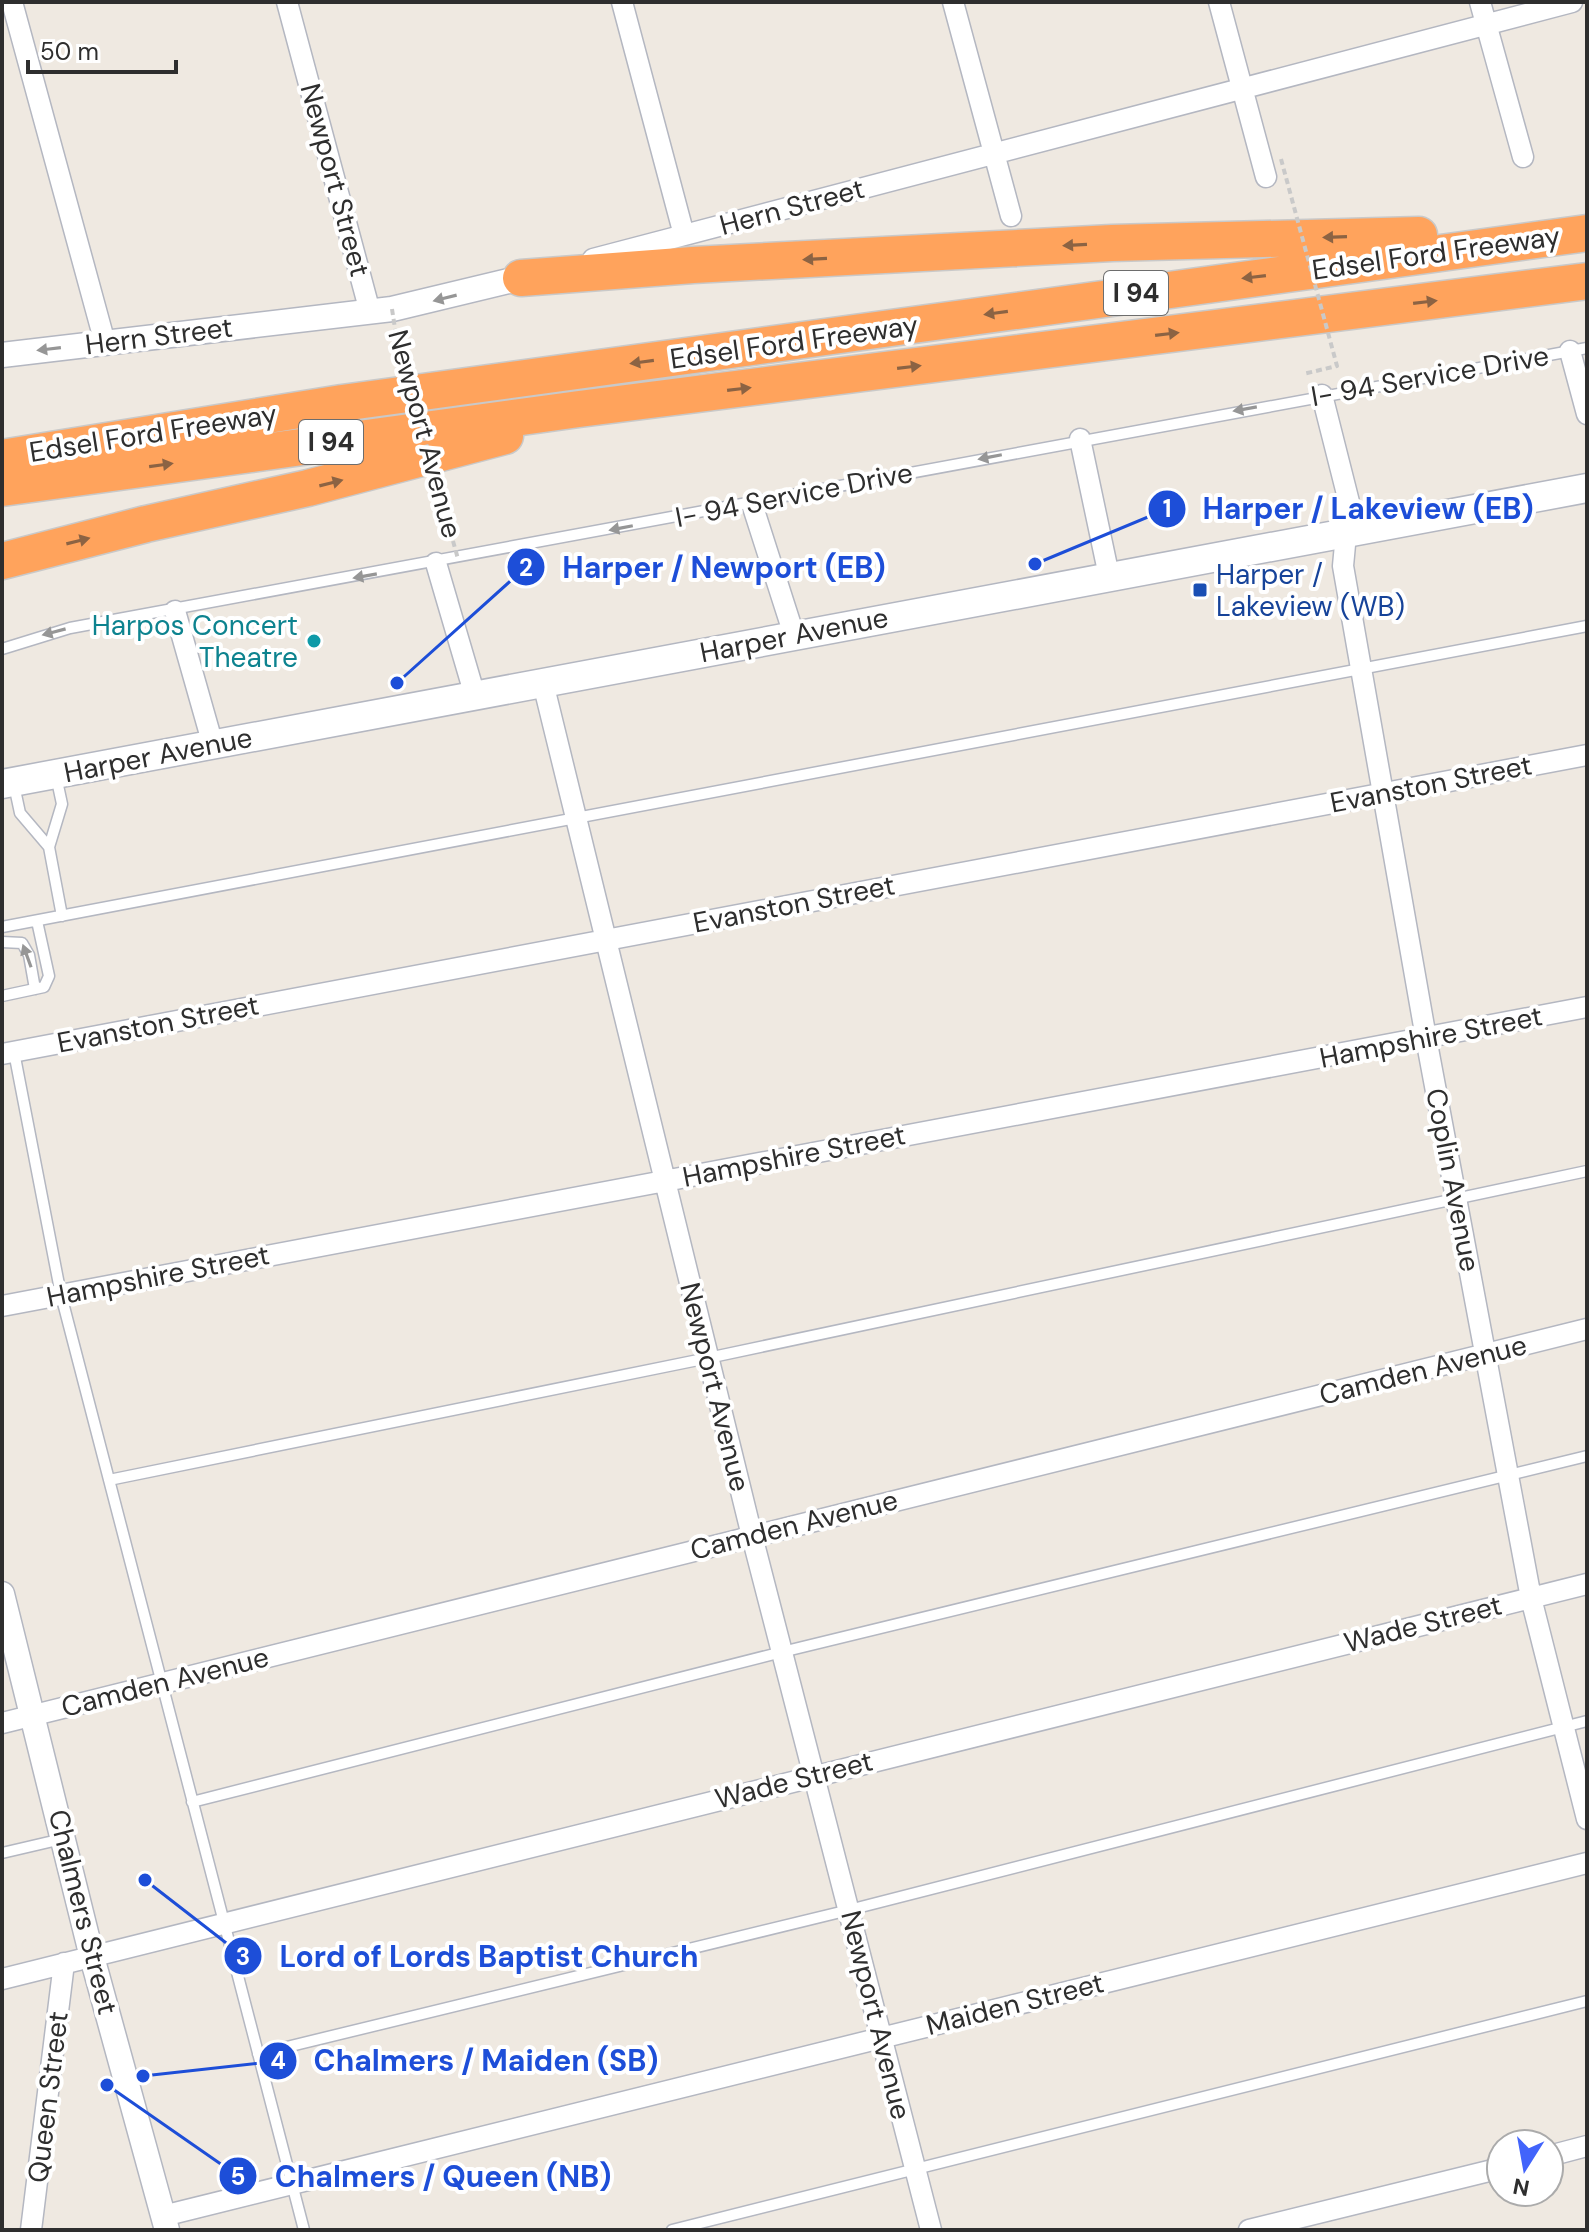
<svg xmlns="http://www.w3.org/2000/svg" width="1589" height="2232" font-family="'DM Sans',sans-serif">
  <rect width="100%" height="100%" fill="#efe9e1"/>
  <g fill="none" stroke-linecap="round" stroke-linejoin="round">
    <!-- service casing -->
    <g stroke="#b4b7c1" stroke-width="13">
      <path id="service" d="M2 649 70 628 1587 348
        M56 776 62 804 49 847 62 916
        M14 785 20 813 49 847
        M2 927 1587 626
        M2 942 22 943 29 955 35 989
        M2 996 44 987 49 976 37 921
        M14 1052 61 1295 304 2230
        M109 1480 708 1358 1587 1171
        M192 1802 782 1652 1587 1456
        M2 1853 62 1839
        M258 2054 849 1910 1587 1721
        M672 2230 1587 2001"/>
    </g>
    <!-- minor casing -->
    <g stroke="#b4b7c1" stroke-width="23">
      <path id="minor" d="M12 2 105 343
        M287 2 370 312
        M622 2 684 235
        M953 2 1011 216
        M1219 2 1266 177
        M1480 2 1523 157
        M593 259 1572 2
        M1570 351 1587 414
        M1322 395 1349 502 1343 566 1426 1038 1531 1598 1587 1819
        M1080 439 1109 576
        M752 504 794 635
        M436 563 475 696
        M175 611 213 745
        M543 683 752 1536 931 2230
        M2 1054 1587 755
        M2 1306 1587 1007
        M2 1723 1587 1329
        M2 1979 1587 1584
        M1549 2156 1587 2146
        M163 2216 1587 1863
        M31 2230 64 1963
        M1249 2230 1501 2168"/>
    </g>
    <!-- tertiary casing -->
    <g stroke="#b4b7c1" stroke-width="27">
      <path id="tertiary" d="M2 355 392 309 521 278
        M2 1594 92 1957 167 2230"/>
    </g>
    <!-- secondary casing -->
    <g stroke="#b4b7c1" stroke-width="31">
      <path id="secondary" d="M2 784 1587 488"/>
    </g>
    <!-- motorway casing -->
    <g stroke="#c9c9c9" stroke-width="39">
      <path id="motorway" d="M521 278 693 265 1112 243 1419 235
        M2 458 342 403 1587 233
        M2 488 579 409 1587 281
        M2 561 146 524 308 488 505 436"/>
    </g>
    <!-- service -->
    <use href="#service" stroke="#fff" stroke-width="10"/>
    <!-- minor -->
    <use href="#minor" stroke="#fff" stroke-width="20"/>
    <!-- tertiary -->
    <use href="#tertiary" stroke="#fff" stroke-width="24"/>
    <!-- secondary -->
    <use href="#secondary" stroke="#fff" stroke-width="28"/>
    <!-- motorway -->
    <use href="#motorway" stroke="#ffa35c" stroke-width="36"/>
    <!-- path-bridge -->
    <path stroke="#c9c9c9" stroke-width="4" stroke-dasharray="6 4" stroke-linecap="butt" d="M1281 159 1337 366 1303 374
      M392 309 396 335 458 559"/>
  </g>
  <!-- one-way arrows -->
  <defs><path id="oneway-solid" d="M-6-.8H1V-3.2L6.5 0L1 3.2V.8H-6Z" transform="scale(2)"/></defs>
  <g fill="#8c6343">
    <use href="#oneway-solid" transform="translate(1335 237) rotate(178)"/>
    <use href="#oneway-solid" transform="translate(1075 245) rotate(177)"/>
    <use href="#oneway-solid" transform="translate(815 259) rotate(177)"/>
    <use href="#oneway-solid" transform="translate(1254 277) rotate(173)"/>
    <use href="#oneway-solid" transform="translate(1425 302) rotate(-7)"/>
    <use href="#oneway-solid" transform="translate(996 313) rotate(172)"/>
    <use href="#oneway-solid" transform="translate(1167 334) rotate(-7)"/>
    <use href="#oneway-solid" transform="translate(642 362) rotate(172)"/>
    <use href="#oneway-solid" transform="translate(909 367) rotate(-7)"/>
    <use href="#oneway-solid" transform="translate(739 389) rotate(-7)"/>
    <use href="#oneway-solid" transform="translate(161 465) rotate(-8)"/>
    <use href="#oneway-solid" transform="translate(331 483) rotate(-14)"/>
    <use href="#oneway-solid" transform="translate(78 541) rotate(-14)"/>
  </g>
  <g fill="#969696">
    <use href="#oneway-solid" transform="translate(445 298) rotate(166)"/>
    <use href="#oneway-solid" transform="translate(49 349) rotate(173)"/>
    <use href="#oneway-solid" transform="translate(1245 409) rotate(170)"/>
    <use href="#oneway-solid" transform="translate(990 457) rotate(169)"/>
    <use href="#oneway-solid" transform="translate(621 528) rotate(169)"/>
    <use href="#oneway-solid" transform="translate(365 576) rotate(170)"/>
    <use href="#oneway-solid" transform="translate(54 632) rotate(165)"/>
    <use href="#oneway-solid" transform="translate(27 956) rotate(-110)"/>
  </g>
  <!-- markers -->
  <rect fill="#1a4fb4" stroke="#fff" stroke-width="3" x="1192" y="582" width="16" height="16" rx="4"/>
  <circle fill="#0f9aa8" stroke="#fff" stroke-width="3" cx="314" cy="641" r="8"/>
  <g text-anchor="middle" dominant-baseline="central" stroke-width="8" stroke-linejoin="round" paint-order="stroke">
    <!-- shield labels -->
    <g fill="#fff" stroke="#6d6d6d" stroke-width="2">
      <rect x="1104" y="271" width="64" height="44" rx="6"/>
      <rect x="299" y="420" width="64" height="44" rx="6"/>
    </g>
    <g font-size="26" font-weight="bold" fill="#2e2e2e">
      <text x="1136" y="293">I 94</text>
      <text x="331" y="442">I 94</text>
    </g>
    <!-- street labels -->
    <g font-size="28" fill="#2e2e2e" stroke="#fff">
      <text transform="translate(335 180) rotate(75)">Newport Street</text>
      <text transform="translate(792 207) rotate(-15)">Hern Street</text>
      <text transform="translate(1436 253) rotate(-8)">Edsel Ford Freeway</text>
      <text transform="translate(159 336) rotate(-7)">Hern Street</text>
      <text transform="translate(794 342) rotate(-8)">Edsel Ford Freeway</text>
      <text transform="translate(1430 376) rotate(-10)">I- 94 Service Drive</text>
      <text transform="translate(153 433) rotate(-9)">Edsel Ford Freeway</text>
      <text transform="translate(425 434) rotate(75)">Newport Avenue</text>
      <text transform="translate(794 495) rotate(-11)">I- 94 Service Drive</text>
      <text transform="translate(794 635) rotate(-11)">Harper Avenue</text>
      <text transform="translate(158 755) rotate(-11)">Harper Avenue</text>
      <text transform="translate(1431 784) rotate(-11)">Evanston Street</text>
      <text transform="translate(794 904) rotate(-11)">Evanston Street</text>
      <text transform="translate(158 1024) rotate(-11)">Evanston Street</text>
      <text transform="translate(1431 1037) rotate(-11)">Hampshire Street</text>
      <text transform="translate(794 1156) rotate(-11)">Hampshire Street</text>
      <text transform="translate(1453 1180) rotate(79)">Coplin Avenue</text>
      <text transform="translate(158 1276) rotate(-11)">Hampshire Street</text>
      <text transform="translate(1423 1370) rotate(-14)">Camden Avenue</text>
      <text transform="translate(715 1387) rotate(76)">Newport Avenue</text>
      <text transform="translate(794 1525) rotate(-14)">Camden Avenue</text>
      <text transform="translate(1423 1624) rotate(-14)">Wade Street</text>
      <text transform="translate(165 1682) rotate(-14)">Camden Avenue</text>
      <text transform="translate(794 1780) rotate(-14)">Wade Street</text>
      <text transform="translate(83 1912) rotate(76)">Chalmers Street</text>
      <text transform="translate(1015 2004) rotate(-14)">Maiden Street</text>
      <text transform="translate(876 2015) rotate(76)">Newport Avenue</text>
      <text transform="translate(48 2097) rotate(-83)">Queen Street</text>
    </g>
    <!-- transit labels -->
    <g font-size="28" fill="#164399" stroke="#fff" text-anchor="start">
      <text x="1216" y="574">Harper /<tspan x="1216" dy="32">Lakeview (WB)</tspan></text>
    </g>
    <!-- culture labels -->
    <g font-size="28" fill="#0d838f" stroke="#fff" text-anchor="end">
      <text x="298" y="625">Harpos Concert<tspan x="298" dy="32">Theatre</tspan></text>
    </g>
  </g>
  <!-- callouts -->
  <path fill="none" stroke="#1d4ed8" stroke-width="3" d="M1035 564L1167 509M397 683L526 567M145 1880L243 1956M143 2076L278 2061M107 2085L238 2176"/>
  <g fill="#1d4ed8" stroke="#fff" stroke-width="3">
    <circle cx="1035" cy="564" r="8"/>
    <circle cx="397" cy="683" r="8"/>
    <circle cx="145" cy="1880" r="8"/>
    <circle cx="143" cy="2076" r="8"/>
    <circle cx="107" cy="2085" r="8"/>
    <circle cx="1167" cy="509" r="20"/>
    <circle cx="526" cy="567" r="20"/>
    <circle cx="243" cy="1956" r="20"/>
    <circle cx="278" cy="2061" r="20"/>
    <circle cx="238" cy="2176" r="20"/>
  </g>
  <g font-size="24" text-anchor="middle" font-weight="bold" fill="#fff">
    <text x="1167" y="517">1</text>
    <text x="526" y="576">2</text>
    <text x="243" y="1965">3</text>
    <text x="278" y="2069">4</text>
    <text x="238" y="2185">5</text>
  </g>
  <g font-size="30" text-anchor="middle" font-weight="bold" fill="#1d4ed8" stroke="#fff" stroke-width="8" stroke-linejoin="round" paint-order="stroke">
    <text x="1368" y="519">Harper / Lakeview (EB)</text>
    <text x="724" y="578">Harper / Newport (EB)</text>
    <text x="489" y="1967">Lord of Lords Baptist Church</text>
    <text x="486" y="2071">Chalmers / Maiden (SB)</text>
    <text x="443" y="2187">Chalmers / Queen (NB)</text>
  </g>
  <!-- border -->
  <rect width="1589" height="2232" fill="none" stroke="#2e2e2e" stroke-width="8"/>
  <!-- north arrow -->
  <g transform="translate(1525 2168) rotate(191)"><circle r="38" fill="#ffffff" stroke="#ababab" stroke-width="2"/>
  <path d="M0-6L14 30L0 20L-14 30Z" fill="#4264fb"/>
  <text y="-12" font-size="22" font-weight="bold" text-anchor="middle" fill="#2e2e2e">N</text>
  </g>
  <!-- scale -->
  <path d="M28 60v12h148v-12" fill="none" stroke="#2e2e2e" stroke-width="4"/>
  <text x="40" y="60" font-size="24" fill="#2e2e2e" stroke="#ffffff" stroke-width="6" paint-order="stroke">50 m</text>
</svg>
